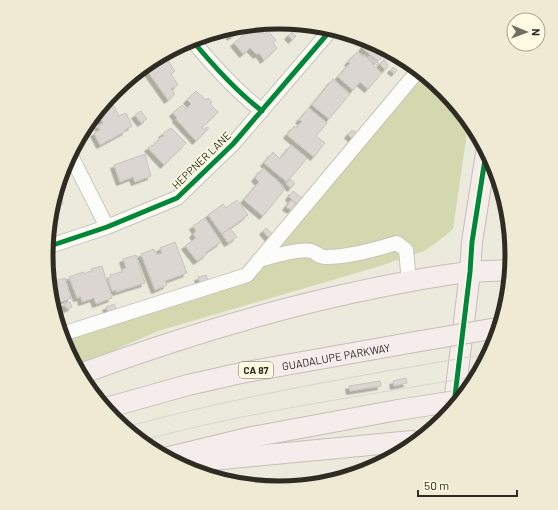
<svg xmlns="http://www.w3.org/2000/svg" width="558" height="510" font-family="Barlow,sans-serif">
  <defs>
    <filter id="shadow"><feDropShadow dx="-3.5" dy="3.5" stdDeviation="0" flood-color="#0004"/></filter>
  </defs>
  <rect width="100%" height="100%" fill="#eceadc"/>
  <!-- green -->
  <path fill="#d3d8ae" d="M413 70 444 90 468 126 453 229 436 243 424 251 380 266 158 331 78 366 64 344 61 330 245 271Z"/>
  <!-- building -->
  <path fill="#dcd6d2" stroke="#c9c3bf" filter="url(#shadow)" d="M258 26 264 34 268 31 276 40 273 43 277 48 264 60 259 53 257 55 250 48 243 54 234 43 253 27Z
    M240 30 231 37 227 32Z
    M292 32 296 36 292 40 288 36Z
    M368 40 386 52 378 61 362 48Z
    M357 52 363 57 364 55 373 63 372 64 374 66 382 73 368 89 360 82 353 90 338 77 350 63 348 62Z
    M165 56 175 71 171 74 178 85 171 89 175 94 168 100 146 69Z
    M369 56 378 63 377 65 368 57Z
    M384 59 387 63V64L388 66 385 70 380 64Z
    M393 67 397 70 395 73 391 70Z
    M333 79 350 94 329 119 312 105Z
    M196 91 206 100 208 98 212 102 210 104 218 112 202 127 204 130 207 127 209 128 196 141 176 119 177 118 173 113 182 105 186 109 191 104 187 100Z
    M112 103 119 116 126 113 132 126 125 130 126 131 100 145 94 133 100 130 98 126 103 123 98 114 102 109Z
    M309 108 327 123 316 136 325 143 314 157 287 135 294 126 296 128 302 121 299 120Z
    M141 111 147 119 141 123 135 115Z
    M171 128 186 143 164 165 148 148 152 145 153 146 162 136V137L164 136 162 134Z
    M352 130 358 134 354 140 348 135Z
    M291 145 307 158 287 182 264 163 273 152 280 159Z
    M145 154 151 176 135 182 133 177 120 182 114 165Z
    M263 168 282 185 281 186 285 189 263 216 244 200 259 182 255 178Z
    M290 179 295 183 291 188 286 184Z
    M59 190 63 204 56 207Z
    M293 191 302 198 297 204 289 197Z
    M237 200 248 215 222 234 208 215 223 204 226 208Z
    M291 200 296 204 291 210 286 207Z
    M205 218 221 242 206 252 207 254 197 261 185 246 196 238 193 234 196 231 193 226Z
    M230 228 237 237 228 243 222 234Z
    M266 228 273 234 269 238 263 231Z
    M175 242 187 273 165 281 167 285 155 290 141 254 154 249 157 255 162 253 160 248Z
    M136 255 145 283 116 292V290L112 291 108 278 111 277 110 275 122 272 121 270 126 268 123 259Z
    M102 266 112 298 96 304 94 298 82 302 81 297 77 298 69 277 83 272 84 274 92 271 91 269Z
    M206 275 208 280 200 283 198 277Z
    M65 278 71 298 56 304 51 282Z
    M70 302 72 307 67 309 64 303Z
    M114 304 117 311 109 314 106 307Z
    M406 378 407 383 394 386 393 381Z
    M380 381 381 386 350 391 349 386Z"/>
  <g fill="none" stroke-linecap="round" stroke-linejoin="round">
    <!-- minor casing -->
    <g stroke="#c6c4b9" stroke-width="16">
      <path id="minor" d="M191 39C213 65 235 90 262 111
        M71 156 107 227
        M47 247 107 227 177 198 233 144 329 32
        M259 260C270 257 300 248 311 251 316 252 319 257 325 257 349 257 373 250 397 243L406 250 409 282
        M62 334 247 275 417 72"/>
    </g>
    <!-- highway casing -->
    <g stroke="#c6bdb7" stroke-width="22">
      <g id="highway">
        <path d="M83 373C173 340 263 312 356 292 394 284 431 276 470 272 483 271 496 271 509 270"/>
        <path d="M454 404 470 272 472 242 486 153"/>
        <path id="s1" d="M106 408 188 385 241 373 409 343"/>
        <path d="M192 454 212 460 412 441"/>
        <path d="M169 457 252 437 398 410"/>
      </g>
    </g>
    <!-- minor -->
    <use href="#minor" stroke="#fcfcfa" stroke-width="14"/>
    <!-- highway -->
    <use href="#highway" stroke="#f5edeb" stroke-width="20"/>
    <!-- tram -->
    <path stroke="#d6d6d2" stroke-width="1" d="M125 427C244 395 366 374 488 354
      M144 440C251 411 363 396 472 377"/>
    <!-- highway-bridge casing -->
    <g stroke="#c6bdb7" stroke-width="22" stroke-linecap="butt">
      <path id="highway-bridge" d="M409 343 497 328
        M398 410 456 401"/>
    </g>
    <!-- highway-bridge -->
    <use href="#highway-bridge" stroke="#f5edeb" stroke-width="20"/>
    <!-- cycleway casing -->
    <g stroke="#fffbe3" stroke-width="8">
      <path id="cycleway" d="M191 39C213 65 235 90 262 111
        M47 247 107 227 177 198 233 144 329 32
        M454 404 470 272 472 242 486 153"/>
    </g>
    <!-- cycleway -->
    <use href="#cycleway" stroke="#00873e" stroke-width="5"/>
  </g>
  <g text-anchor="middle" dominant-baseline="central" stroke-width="3" stroke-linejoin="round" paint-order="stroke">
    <!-- shield labels -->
    <rect fill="#fffbe3" stroke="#6d6a5d" stroke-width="1" x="239" y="362" width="34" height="16" rx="3"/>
    <g font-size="10" font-weight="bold" fill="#2e2c23">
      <text x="256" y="370">CA 87</text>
    </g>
    <!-- street labels -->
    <g font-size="11" fill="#2e2c23" stroke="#fffbe3">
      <text transform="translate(201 160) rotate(-44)">HEPPNER LANE</text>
      <text stroke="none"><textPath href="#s1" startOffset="236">GUADALUPE PARKWAY</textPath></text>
    </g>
  </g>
  <!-- crop -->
  <path d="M0 0H558V510H0ZM53 255a226 226 0 1 1 452 0a226 226 0 1 1-452 0Z" fill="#eeead4" fill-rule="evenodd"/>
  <path fill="none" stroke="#2e2c23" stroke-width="5" d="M53 255a226 226 0 1 1 452 0a226 226 0 1 1-452 0Z"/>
  <!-- north arrow -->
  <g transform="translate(526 32) rotate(91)"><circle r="19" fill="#fffbe3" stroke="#aba896"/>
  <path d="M0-3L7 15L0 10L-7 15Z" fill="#706e64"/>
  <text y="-6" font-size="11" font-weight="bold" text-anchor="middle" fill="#2e2c23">N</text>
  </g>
  <!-- scale -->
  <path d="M418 490v6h99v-6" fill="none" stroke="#2e2c23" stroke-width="2"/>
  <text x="424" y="490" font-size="12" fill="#2e2c23" stroke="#fffbe3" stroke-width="3" paint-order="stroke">50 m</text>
</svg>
